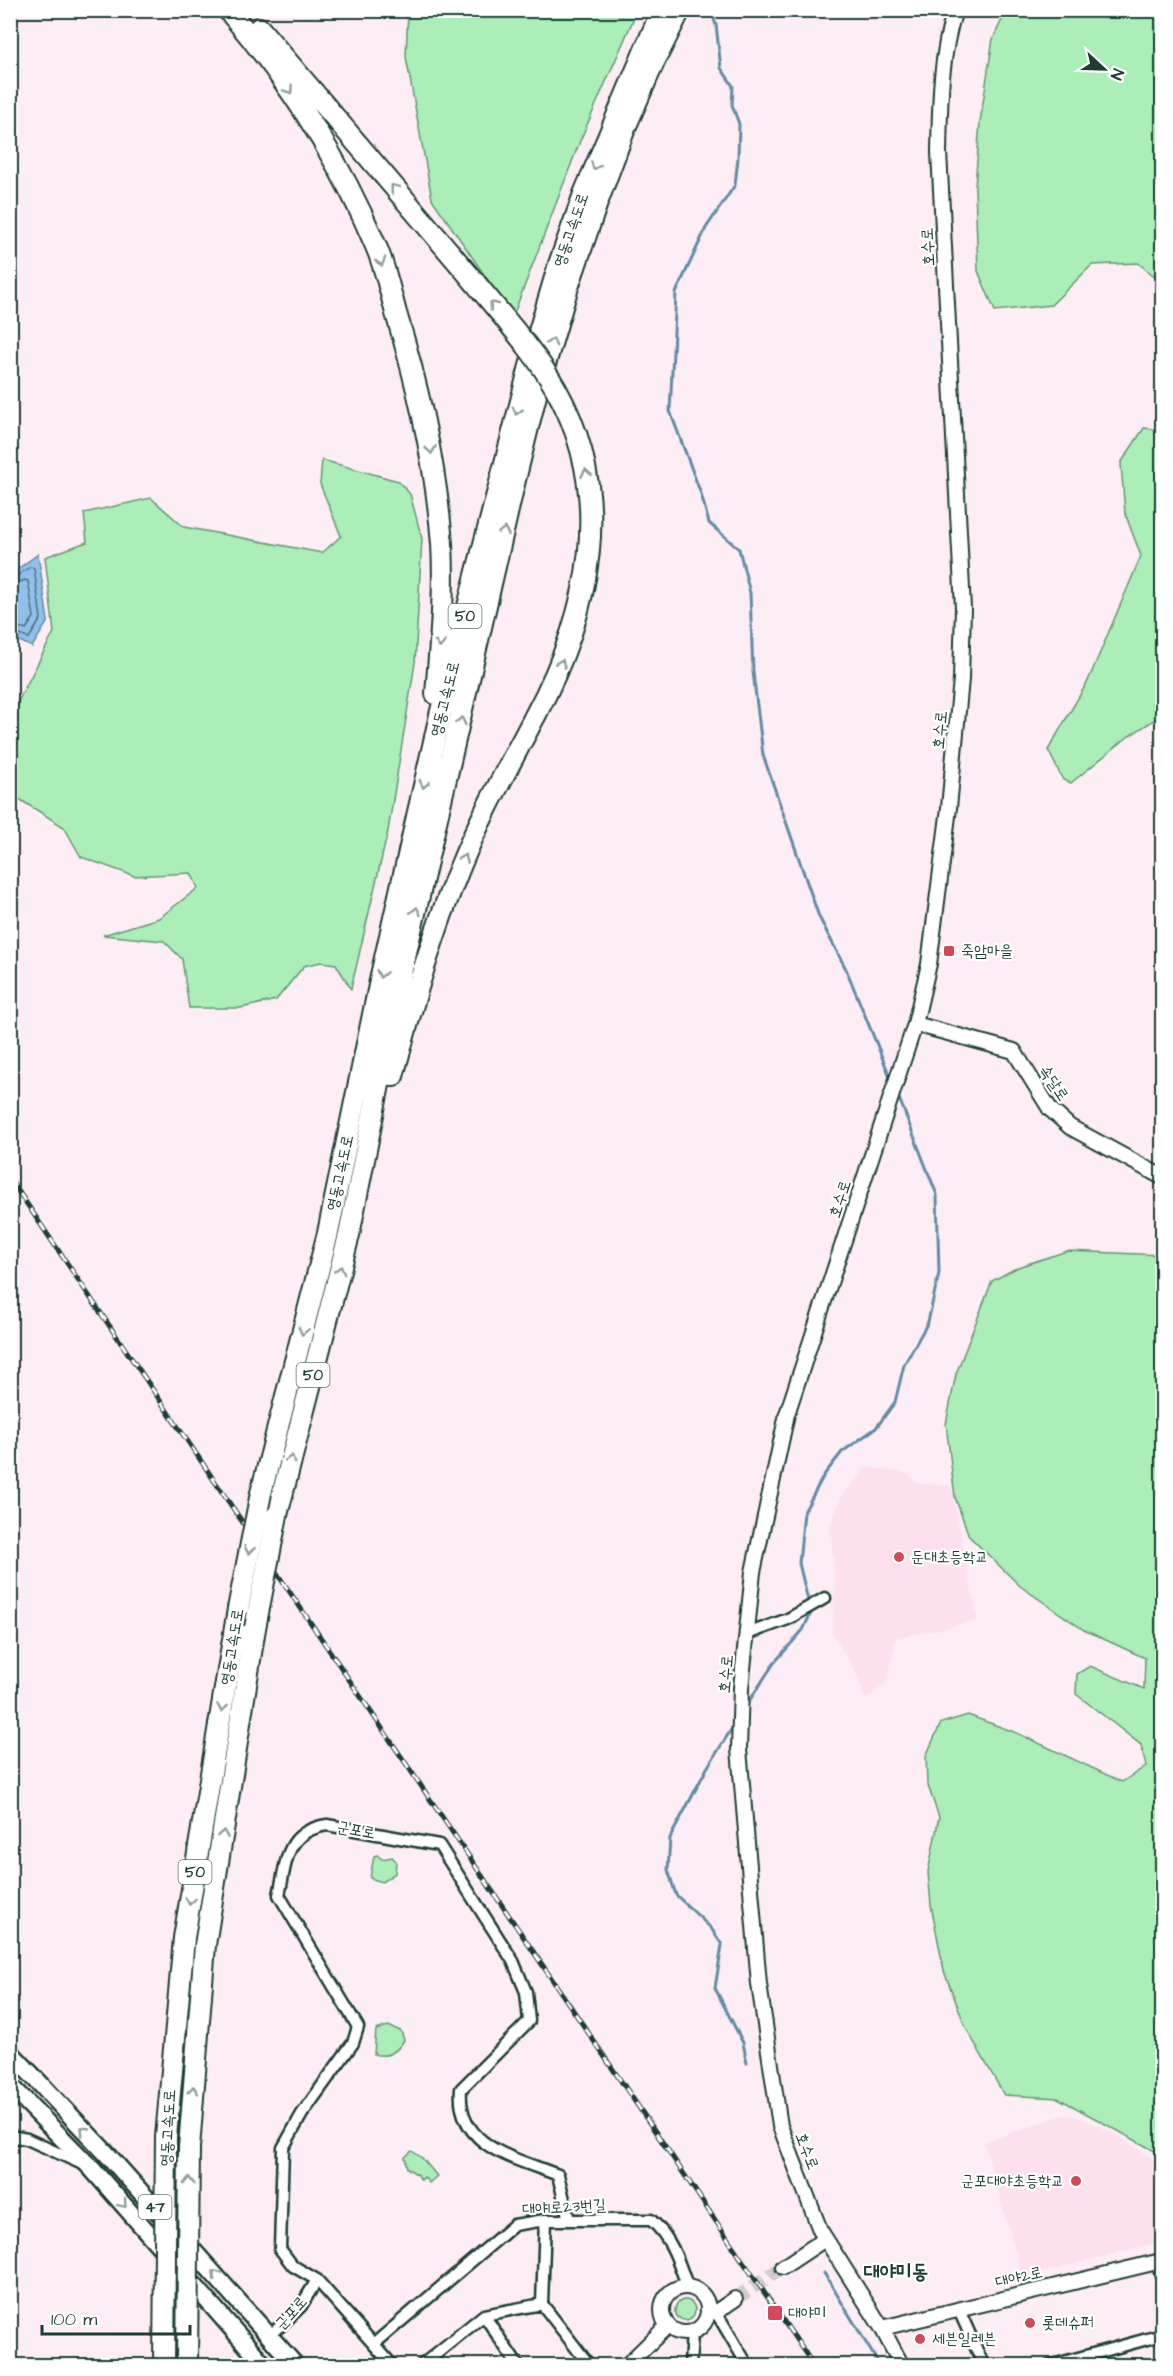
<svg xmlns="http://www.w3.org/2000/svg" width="1173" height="2376" font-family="'Architects Daughter','Poor Story',sans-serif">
  <rect width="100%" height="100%" fill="#fdedf5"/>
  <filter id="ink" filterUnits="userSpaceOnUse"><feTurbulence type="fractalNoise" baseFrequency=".0167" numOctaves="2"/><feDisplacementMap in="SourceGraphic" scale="12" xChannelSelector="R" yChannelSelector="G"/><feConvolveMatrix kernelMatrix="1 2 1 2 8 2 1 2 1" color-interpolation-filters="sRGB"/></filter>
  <g filter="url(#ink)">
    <!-- built -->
    <path fill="#fce0ee" d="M867 1467 907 1473 919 1484 951 1485 978 1621 896 1638 888 1680 865 1701 858 1676 832 1633 836 1588 830 1526 843 1494Z
      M1064 2115 1081 2118 1119 2136 1151 2158 1162 2205V2241L1029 2276 1021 2271 984 2142Z"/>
    <!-- green -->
    <path fill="#abeeb7" stroke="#659676" stroke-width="1.5" d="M408 11H637L580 141 513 316 432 199 406 57Z
      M1006 11H1162V282L1138 263 1092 265 1051 305 995 311 978 271 975 187 980 122 993 39Z
      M1144 428 1162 430V715L1129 736 1071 783 1063 780 1048 750 1088 681 1141 556 1125 513 1121 463Z
      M322 460 398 481 410 494 422 539 415 663 388 831 351 989 336 964 321 962 304 966 276 1000 241 1008H189L182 959 164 941 103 935 159 918 198 888 191 873 134 876 81 857 64 827 11 794V715L54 632 45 557 87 542 84 513 151 498 184 527 322 553 341 536 320 484Z
      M1067 1251 1162 1255V2155L1058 2098 1004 2095 966 2028 944 1971 931 1905 928 1872 939 1817 927 1783 926 1756 941 1723 968 1715 1017 1733 1122 1782 1146 1766 1141 1745 1076 1694 1077 1674 1090 1666 1144 1689 1145 1658 1084 1630 1020 1586 969 1536 955 1497 946 1424 956 1374 992 1281 1018 1267Z
      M377 1855 382 1859 392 1857 396 1861 395 1873 382 1882 370 1878 374 1856Z
      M388 2026 401 2031 404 2040C397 2052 387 2058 374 2054L376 2030Z
      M412 2151 422 2158 437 2176 429 2183 424 2177 421 2180 418 2175 407 2168 405 2157Z
      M675 2310a10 10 0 1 1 20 0a10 10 0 1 1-20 0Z"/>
    <!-- water -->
    <path fill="#91bfeb" stroke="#638ba2" stroke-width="1.5" d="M38 554 48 621 32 647 11 637V574Z"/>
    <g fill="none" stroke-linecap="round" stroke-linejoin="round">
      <!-- shore -->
      <path stroke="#4d717d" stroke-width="1.5" d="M10 578 15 577 30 567 34 568 41 619 29 638 10 632
        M10 586 25 580 28 581 34 617 26 629 10 625"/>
      <!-- stream -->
      <path stroke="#638ba2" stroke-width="3" d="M711 10 716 25 721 68 733 86 732 105 739 124 738 158 735 185 706 228 676 293 670 411 701 494 709 523 739 549 750 593 753 672 763 755 819 917 846 969 891 1079
        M746 1706 774 1663 803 1630 811 1613 799 1563 804 1512 824 1475 842 1452 876 1428 895 1402 904 1365 928 1322 939 1273 937 1195 897 1093
        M734 1725 707 1768 670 1838 668 1870 676 1895 711 1928 722 1945 715 1988 743 2043 747 2063
        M824 2273 880 2366"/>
      <!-- tertiary-tunnel -->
      <path stroke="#d1cace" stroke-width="14" stroke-dasharray="14 7" stroke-linecap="butt" d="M735 2299 783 2267"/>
      <!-- minor casing -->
      <g stroke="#1f3d34" stroke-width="15">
        <path id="minor" d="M747 1634 788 1619 825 1598
          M10 2136 27 2139 80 2163
          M545 2220 542 2304 590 2366
          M1157 2262 1162 2278
          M958 2308 984 2366
          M716 2312 748 2366
          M484 2315 542 2304
          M271 2335 301 2306 317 2280
          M374 2344 514 2225 545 2220H651C671 2237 679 2262 687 2286
          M393 2366 317 2280 293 2266 280 2249 283 2148 302 2114 353 2043 358 2027 279 1895C287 1860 285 1832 327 1825L439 1845 513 1961 526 1992 529 2021 461 2089C456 2147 515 2158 558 2175L569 2220
          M421 2366 484 2315 518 2366
          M690 2366 692 2332
          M1049 2366 1162 2335"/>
      </g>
      <!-- tertiary casing -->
      <g stroke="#1f3d34" stroke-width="18">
        <path id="tertiary" d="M915 1024 1014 1051 1050 1109 1070 1127 1162 1177
          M783 2267 825 2239
          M662 2310a23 23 0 1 1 46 0a23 23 0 1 1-46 0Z
          M709 2310 716 2312 735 2299
          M882 2328 1157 2262 1162 2259
          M626 2366 668 2325
          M902 2366 882 2328 820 2230 780 2126 759 1984 739 1749 741 1688 753 1572 787 1414 915 1024 929 964 949 808 961 679 963 608 939 152C940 105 940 56 955 10"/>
      </g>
      <!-- primary casing -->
      <g stroke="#1f3d34" stroke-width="21">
        <path id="primary" d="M10 2052 106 2153 296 2366
          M10 2085 92 2169 265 2366"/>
      </g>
      <!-- motorway casing -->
      <g stroke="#1f3d34" stroke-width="24">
        <path id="motorway" d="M228 10C288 80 339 159 375 244 385 266 390 291 396 313 419 389 436 465 442 544 445 594 440 644 436 694
          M259 28 473 280
          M393 1076C412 1006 432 935 460 867 481 815 509 766 535 716
          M261 1493 328 1233 382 971 440 715 538 335 559 264 584 194 662 10
          M277 1515 349 1235 401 974 514 484 536 395 567 290 597 203 625 128 654 62 680 10
          M166 2137 184 1938 238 1609
          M189 2148 205 1945 255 1628"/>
      </g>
      <!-- minor -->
      <use href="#minor" stroke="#fff" stroke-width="10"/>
      <!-- tertiary -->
      <use href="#tertiary" stroke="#fff" stroke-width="14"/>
      <!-- primary -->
      <use href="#primary" stroke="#fff" stroke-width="16"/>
      <!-- motorway -->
      <use href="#motorway" stroke="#fff" stroke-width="20"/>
      <!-- rail casing -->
      <g stroke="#1f3d34" stroke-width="5">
        <path id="rail" d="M10 1179 814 2366"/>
      </g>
      <!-- rail -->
      <use href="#rail" stroke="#fff" stroke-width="3" stroke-dasharray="9" stroke-linecap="butt"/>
      <!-- motorway-bridge casing -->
      <g stroke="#1f3d34" stroke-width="24" stroke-linecap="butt">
        <path id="motorway-bridge" d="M473 280C501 315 534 350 556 389 616 496 590 613 535 716
          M238 1609 261 1493
          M255 1628 277 1515
          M164 2366 166 2137
          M187 2366 189 2148"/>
      </g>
      <!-- motorway-bridge -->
      <use href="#motorway-bridge" stroke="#fff" stroke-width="20"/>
    </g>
    <!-- one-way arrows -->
    <defs><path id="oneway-chevron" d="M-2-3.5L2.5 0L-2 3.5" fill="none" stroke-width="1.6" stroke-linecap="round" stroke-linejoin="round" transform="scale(1.5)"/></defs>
    <g stroke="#8f9e9a">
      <use href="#oneway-chevron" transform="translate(289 90) rotate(56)"/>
      <use href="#oneway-chevron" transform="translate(595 166) rotate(112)"/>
      <use href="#oneway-chevron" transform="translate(394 188) rotate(-130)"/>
      <use href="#oneway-chevron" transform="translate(381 262) rotate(73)"/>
      <use href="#oneway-chevron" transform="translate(493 305) rotate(-129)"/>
      <use href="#oneway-chevron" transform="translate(552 342) rotate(-74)"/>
      <use href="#oneway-chevron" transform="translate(517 411) rotate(105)"/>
      <use href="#oneway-chevron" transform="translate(431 450) rotate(81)"/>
      <use href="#oneway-chevron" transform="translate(586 473) rotate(-100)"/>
      <use href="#oneway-chevron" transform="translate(504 531) rotate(-78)"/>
      <use href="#oneway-chevron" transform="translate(440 644) rotate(94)"/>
      <use href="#oneway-chevron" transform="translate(561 663) rotate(-67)"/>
      <use href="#oneway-chevron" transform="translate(461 721) rotate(-77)"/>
      <use href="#oneway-chevron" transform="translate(424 784) rotate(103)"/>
      <use href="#oneway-chevron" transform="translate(464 858) rotate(-67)"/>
      <use href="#oneway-chevron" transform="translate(416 911) rotate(-77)"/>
      <use href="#oneway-chevron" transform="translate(381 974) rotate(102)"/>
      <use href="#oneway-chevron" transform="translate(340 1270) rotate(-75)"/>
      <use href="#oneway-chevron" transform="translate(303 1331) rotate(104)"/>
      <use href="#oneway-chevron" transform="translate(291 1459) rotate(-75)"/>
      <use href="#oneway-chevron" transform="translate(249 1550) rotate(101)"/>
      <use href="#oneway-chevron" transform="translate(222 1708) rotate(99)"/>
      <use href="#oneway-chevron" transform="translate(223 1834) rotate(-81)"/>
      <use href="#oneway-chevron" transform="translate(190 1901) rotate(99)"/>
      <use href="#oneway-chevron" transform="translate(193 2090) rotate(-85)"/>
      <use href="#oneway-chevron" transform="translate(84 2130) rotate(-133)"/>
      <use href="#oneway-chevron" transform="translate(189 2181) rotate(-90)"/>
      <use href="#oneway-chevron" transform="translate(123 2204) rotate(49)"/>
      <use href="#oneway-chevron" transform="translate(216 2274) rotate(-132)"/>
    </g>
  </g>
  <!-- markers -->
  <g fill="#d1495b" stroke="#fff" stroke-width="2">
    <rect x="943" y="945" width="12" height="12" rx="3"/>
    <circle cx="899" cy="1557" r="6"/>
    <circle cx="1076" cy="2181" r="6"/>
    <rect x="767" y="2305" width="16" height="16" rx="3"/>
    <circle cx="1030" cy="2323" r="6"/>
    <circle cx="920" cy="2339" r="6"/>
  </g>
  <g text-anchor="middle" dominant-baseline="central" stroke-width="4.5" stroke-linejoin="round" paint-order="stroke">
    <!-- shield labels -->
    <g fill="#fff" stroke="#627771" stroke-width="1.5">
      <rect x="448.5" y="604" width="33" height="24" rx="4.5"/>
      <rect x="296.5" y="1363" width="33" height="24" rx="4.5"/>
      <rect x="178.5" y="1860" width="33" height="24" rx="4.5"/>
      <rect x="138.5" y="2195" width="33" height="24" rx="4.5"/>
    </g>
    <g font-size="15" font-weight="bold" fill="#1f3d34">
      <text x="465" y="616">50</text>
      <text x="313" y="1375">50</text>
      <text x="195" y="1872">50</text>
      <text x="155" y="2207">47</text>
    </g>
    <!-- street labels -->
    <g font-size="16" fill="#1f3d34" stroke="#fff">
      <text transform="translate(571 230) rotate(-71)">영동고속도로</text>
      <text transform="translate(928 247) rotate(-93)">호수로</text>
      <text transform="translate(445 699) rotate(-76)">영동고속도로</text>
      <text transform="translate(940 730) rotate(-85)">호수로</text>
      <text transform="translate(1054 1083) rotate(56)">속달로</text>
      <text transform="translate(340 1173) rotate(-78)">영동고속도로</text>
      <text transform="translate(840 1199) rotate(-72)">호수로</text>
      <text transform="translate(232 1647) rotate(-81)">영동고속도로</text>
      <text transform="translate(726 1674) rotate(-85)">호수로</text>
      <text transform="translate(356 1830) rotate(10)">군포로</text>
      <text transform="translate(168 2128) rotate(-87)">영동고속도로</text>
      <text transform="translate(807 2151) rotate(69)">호수로</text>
      <text transform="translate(564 2207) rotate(-3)">대야1로23번길</text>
      <text transform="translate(1019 2277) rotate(-13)">대야2로</text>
      <text transform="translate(291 2313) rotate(-48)">군포로</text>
    </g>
    <!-- poi labels -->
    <g font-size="16" fill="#1f3d34" stroke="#fff" text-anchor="start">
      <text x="961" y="951">죽암마을</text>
      <text x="911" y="1557">둔대초등학교</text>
      <text x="1064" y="2181" text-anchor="end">군포대야초등학교</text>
      <text x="788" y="2313">대야미</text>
      <text x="1042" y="2323">롯데슈퍼</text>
      <text x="932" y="2339">세븐일레븐</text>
    </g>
    <!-- quarter labels -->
    <g font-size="20" font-weight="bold" fill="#1f3d34" stroke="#fff">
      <text x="896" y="2272">대야미동</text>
    </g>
  </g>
  <!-- margin -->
  <rect width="1173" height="2376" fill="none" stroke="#fff" stroke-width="36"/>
  <rect x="18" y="18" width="1137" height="2340" fill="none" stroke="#1f3d34" stroke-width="2" filter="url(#ink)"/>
  <!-- north arrow -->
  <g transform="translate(1104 69) rotate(112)" stroke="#ffffff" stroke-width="4.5" paint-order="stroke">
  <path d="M0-4.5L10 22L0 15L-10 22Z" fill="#1f3d34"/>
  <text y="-9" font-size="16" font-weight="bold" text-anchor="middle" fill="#1f3d34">N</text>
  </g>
  <!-- scale -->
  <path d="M42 2325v9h148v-9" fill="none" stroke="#1f3d34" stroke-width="3"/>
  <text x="51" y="2325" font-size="18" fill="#1f3d34" stroke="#ffffff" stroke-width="4.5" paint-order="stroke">100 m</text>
</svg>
